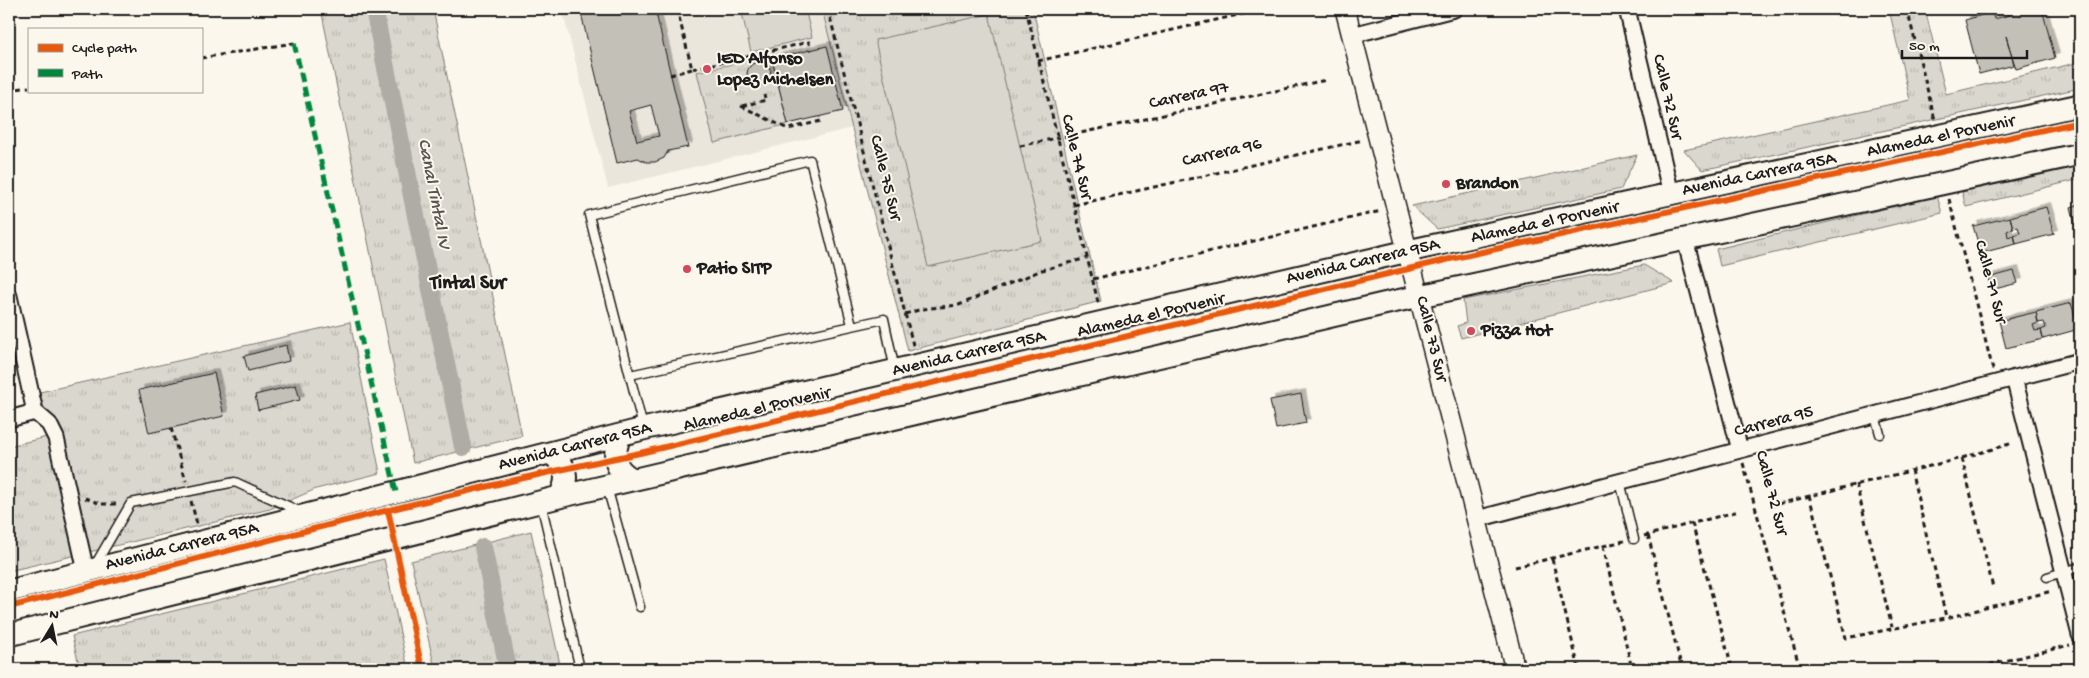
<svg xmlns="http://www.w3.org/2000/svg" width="2089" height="678" font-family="'Gochi Hand',sans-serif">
  <defs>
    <pattern id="grass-tufts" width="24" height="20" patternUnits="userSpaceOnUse" patternTransform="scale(1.25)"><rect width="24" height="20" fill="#dad7ce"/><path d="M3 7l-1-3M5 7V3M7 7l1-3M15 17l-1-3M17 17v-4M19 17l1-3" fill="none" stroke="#bab8b0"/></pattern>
    <filter id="shadow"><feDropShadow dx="4.5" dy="-4.5" stdDeviation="0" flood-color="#0004"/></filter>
  </defs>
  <rect width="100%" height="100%" fill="#fbf7ec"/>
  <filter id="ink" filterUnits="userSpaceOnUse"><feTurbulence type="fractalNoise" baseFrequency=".02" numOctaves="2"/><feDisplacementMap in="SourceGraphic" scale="10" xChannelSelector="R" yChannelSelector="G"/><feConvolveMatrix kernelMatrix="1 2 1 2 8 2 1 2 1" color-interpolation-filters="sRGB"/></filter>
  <g filter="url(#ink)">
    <!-- built -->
    <path fill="#eae6dc" d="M562 9H822L852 128 608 188Z"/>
    <!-- grass -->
    <path fill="url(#grass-tufts)" stroke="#7b7a75" fill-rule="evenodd" d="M321 9H433L522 436 413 463Z
      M822 9H1033L1077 203 1101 301 908 351Z
      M1889 9H1925L1946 94 2080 62V88L1702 170 1684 150 1910 100Z
      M771 55 788 124 714 143 697 72ZM758 62 765 64 771 73 767 83 760 86 752 84 747 73 751 65Z
      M1637 155 1621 189 1437 229 1412 206Z
      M2080 164V179L1966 207 1962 192Z
      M1937 196 1942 213 1720 266 1716 249Z
      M1644 265 1674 283 1461 338 1457 326 1466 323 1463 300Z
      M350 322 380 473 316 489 270 509 9 571V446L51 436 40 392Z
      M531 531 561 669H435L411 561Z
      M384 559 408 669H80L72 636Z"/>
    <!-- garden -->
    <path fill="#dad7ce" stroke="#7b7a75" d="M741 9H805L812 37 751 52Z
      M989 14 1042 241 928 267 875 40Z"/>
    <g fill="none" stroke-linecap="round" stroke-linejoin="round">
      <!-- canal -->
      <path stroke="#afaca5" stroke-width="18" d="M374 9 463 447
        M483 547 508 669"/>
    </g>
    <!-- building -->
    <path fill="#c3c0b8" stroke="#1c1c1c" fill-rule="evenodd" filter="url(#shadow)" d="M580 9H655L688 147 668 151 664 158 655 162H646L638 158 617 163ZM651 105 659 136 637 141 629 111Z
      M2008 9H2042L2055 58 2016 69 2006 36 2014 65 1979 74 1965 20 1992 12 1994 19 2010 15Z
      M827 46 843 111 788 124 772 59Z
      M747 74a12 12 0 1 1 24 0a12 12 0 1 1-24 0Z
      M2080 204V243L2071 207Z
      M2046 207 2054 234 2016 244 2014 235 2020 233 2018 227 2013 228 2010 217Z
      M2010 217 2013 228 2007 231 2008 237 2014 235 2016 244 1981 253 1973 226Z
      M2014 271 2018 283 1991 290 1988 278Z
      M2071 303 2079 329 2043 339 2041 330 2046 328 2044 322 2038 323 2036 312Z
      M2036 312 2038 323 2033 325 2035 331 2041 330 2043 339 2006 348 1999 321Z
      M286 345 289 361 248 371 244 356Z
      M214 373 224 416 149 433 139 390Z
      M296 385 300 400 258 410 255 395Z
      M1301 394 1306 423 1276 429 1270 400Z"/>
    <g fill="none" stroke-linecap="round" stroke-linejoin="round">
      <!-- service casing -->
      <g stroke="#1c1c1c" stroke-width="11">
        <path id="service" d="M630 375 884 319 895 370
          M1875 415 1880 434
          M643 427 589 215 810 160 852 325
          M1620 481 1634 539
          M607 487 640 607
          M541 503 580 669
          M95 565 131 503 235 482 301 512
          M2047 577 2080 567"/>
      </g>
      <!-- minor casing -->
      <g stroke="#1c1c1c" stroke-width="19">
        <path id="minor" d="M1627 9 1671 194
          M1352 35 1454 9
          M1685 239 1740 450
          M9 296 35 412
          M2014 378 2080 635
          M35 412 49 424 56 438 86 571
          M9 419 35 412
          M1477 519 2080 361"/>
      </g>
      <!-- tertiary casing -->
      <g stroke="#1c1c1c" stroke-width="22">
        <path id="tertiary" d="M1345 9 1515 669"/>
      </g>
      <!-- secondary casing -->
      <g stroke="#1c1c1c" stroke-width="25">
        <path id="secondary" d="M620 435C613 455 612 469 633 479
          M550 453C567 464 570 480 559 497
          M9 591 643 429 1408 251 2080 105
          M9 635 559 497 1383 304 2080 154"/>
      </g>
      <!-- path -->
      <path stroke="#1c1c1c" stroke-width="3" stroke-dasharray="5 4" stroke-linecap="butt" d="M677 9 692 69 809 42 810 50
        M828 9 914 349
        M1026 9 1099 306
        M1907 9 1935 120
        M201 58 294 43
        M1038 61 1264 9
        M670 75 692 69
        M9 90 29 87
        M741 106 788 129 821 121 820 117
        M742 106 766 100 764 95
        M1020 146 1326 80
        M1949 199 1993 370
        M1074 205 1363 140
        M1093 279 1381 211
        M905 314 922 309 959 305 1042 270 1087 258
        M171 428 186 481
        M1962 458 1993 588
        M1743 463 1800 669
        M1911 470 1946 617
        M1856 484 1892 627
        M1809 495 1846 638 1946 618 2052 591
        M85 498 101 504H118
        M191 501 197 524
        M1770 506 1962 458 2013 443
        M1692 523 1731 664 1710 669
        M1648 535 1682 669
        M1644 536 1739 511
        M1603 546 1632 669
        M1552 559 1579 669
        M1515 567 1624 541
        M1972 669 2070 645"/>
      <!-- service -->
      <use href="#service" stroke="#fbf7ec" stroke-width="8"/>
      <!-- minor -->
      <use href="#minor" stroke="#fbf7ec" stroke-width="15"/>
      <!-- tertiary -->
      <use href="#tertiary" stroke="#fbf7ec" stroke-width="19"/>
      <!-- secondary -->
      <use href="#secondary" stroke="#fbf7ec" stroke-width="21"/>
      <!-- quiet -->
      <path stroke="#00873e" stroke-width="5" stroke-dasharray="10 5" stroke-linecap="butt" d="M294 43 396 492"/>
      <!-- cycleway casing -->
      <g stroke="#fbf7ec" stroke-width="9">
        <path id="cycleway" d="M388 510 422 669
          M9 607C219 554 428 496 640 453L1450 259 2080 122"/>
      </g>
      <!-- cycleway -->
      <use href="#cycleway" stroke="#e8590c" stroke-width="6"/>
    </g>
  </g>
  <!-- markers -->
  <g fill="#d1495b" stroke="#fbf7ec" stroke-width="2">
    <circle cx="707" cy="69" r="5"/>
    <circle cx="1446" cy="184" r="5"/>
    <circle cx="687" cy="269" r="5"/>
    <circle cx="1471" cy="331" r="5"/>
  </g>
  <g text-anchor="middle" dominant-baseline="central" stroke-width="4" stroke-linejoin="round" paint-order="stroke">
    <!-- poi labels -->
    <g font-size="18" font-weight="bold" fill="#1c1c1c" stroke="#fbf7ec" text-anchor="start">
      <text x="717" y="59">IED Alfonso<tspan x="717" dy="21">Lopez Michelsen</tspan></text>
      <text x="1456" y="184">Brandon</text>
      <text x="697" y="269">Patio SITP</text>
      <text x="1481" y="331">Pizza Hot</text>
    </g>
    <!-- street labels -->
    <g font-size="18" fill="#1c1c1c" stroke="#fbf7ec">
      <text transform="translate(1189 96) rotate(-12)">Carrera 97</text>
      <text transform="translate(1667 97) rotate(77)">Calle 72 Sur</text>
      <text transform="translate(1941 137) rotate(-12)">Alameda el Porvenir</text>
      <text transform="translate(1222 153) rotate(-13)">Carrera 96</text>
      <text transform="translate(1076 157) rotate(76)">Calle 74 Sur</text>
      <text transform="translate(1759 175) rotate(-12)">Avenida Carrera 95A</text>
      <text transform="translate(885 178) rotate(76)">Calle 75 Sur</text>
      <text transform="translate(1545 223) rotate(-12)">Alameda el Porvenir</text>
      <text transform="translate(1363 262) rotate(-13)">Avenida Carrera 95A</text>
      <text transform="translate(1990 282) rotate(75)">Calle 71 Sur</text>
      <text transform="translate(1151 316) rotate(-13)">Alameda el Porvenir</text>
      <text transform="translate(1431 339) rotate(76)">Calle 73 Sur</text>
      <text transform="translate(969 354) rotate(-13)">Avenida Carrera 95A</text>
      <text transform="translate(757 410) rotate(-13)">Alameda el Porvenir</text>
      <text transform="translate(1774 422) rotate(-15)">Carrera 95</text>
      <text transform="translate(575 447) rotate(-14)">Avenida Carrera 95A</text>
      <text transform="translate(1771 493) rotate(75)">Calle 72 Sur</text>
      <text transform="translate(182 547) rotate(-14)">Avenida Carrera 95A</text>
    </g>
    <!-- water labels -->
    <g font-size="19" font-style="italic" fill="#575653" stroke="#fbf7ec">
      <text transform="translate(433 194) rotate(79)">Canal Tintal IV</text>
    </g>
    <!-- quarter labels -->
    <g font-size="20" font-weight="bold" fill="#1c1c1c" stroke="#fbf7ec">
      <text x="468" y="284">Tintal Sur</text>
    </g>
  </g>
  <!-- margin -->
  <rect width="2089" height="678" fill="none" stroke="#fbf7ec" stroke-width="30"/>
  <rect x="15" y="15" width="2059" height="648" fill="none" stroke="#1c1c1c" stroke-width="2" filter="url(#ink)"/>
  <!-- legend -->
  <rect x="28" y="28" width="175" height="65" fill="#fbf7ec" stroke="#a29f99"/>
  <rect x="38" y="44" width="25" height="8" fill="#e8590c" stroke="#a29f99"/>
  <text x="72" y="52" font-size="15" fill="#1c1c1c">Cycle path</text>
  <rect x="38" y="69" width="25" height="8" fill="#00873e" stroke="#a29f99"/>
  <text x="72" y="78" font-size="15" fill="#1c1c1c">Path</text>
  <!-- north arrow -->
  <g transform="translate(52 626) rotate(10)" stroke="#fbf7ec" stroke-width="4" paint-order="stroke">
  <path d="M0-4L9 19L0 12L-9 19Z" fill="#1c1c1c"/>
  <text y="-8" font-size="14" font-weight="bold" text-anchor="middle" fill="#1c1c1c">N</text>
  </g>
  <!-- scale -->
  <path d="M1902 50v8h125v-8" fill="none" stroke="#1c1c1c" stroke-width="2.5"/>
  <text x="1909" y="50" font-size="15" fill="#1c1c1c" stroke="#fbf7ec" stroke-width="4" paint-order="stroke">50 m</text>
</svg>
